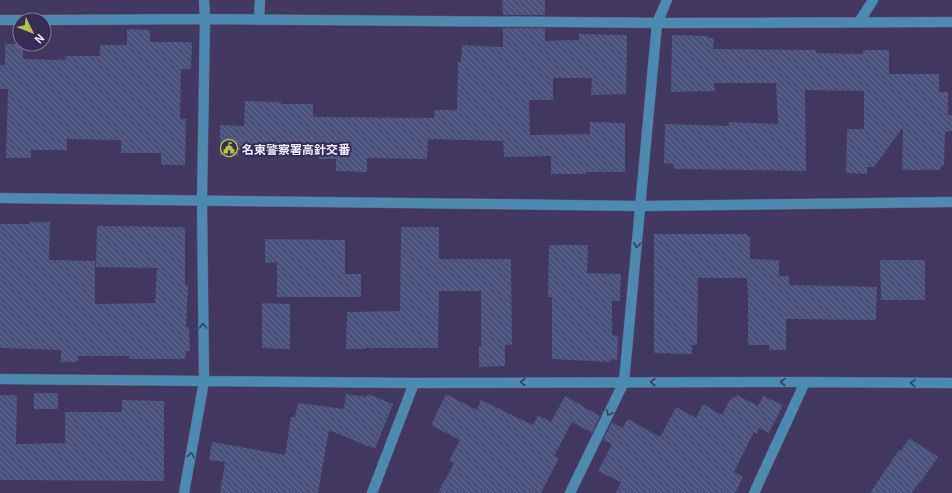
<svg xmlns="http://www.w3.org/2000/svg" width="952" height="493" font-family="Georgia,'Noto Sans JP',serif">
  <defs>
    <pattern id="building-back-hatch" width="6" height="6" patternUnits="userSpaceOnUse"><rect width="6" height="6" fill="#4a527b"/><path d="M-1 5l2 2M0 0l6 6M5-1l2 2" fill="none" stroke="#646b8f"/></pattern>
  </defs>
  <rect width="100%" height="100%" fill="#423860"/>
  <!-- building -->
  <path fill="url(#building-back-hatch)" d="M502 0H545V15H503Z
    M503 28H545V41L579 40V34L627 35 626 94 591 95 592 78H553V100H529L530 135 590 134V122L625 123V172H586V174H551V156L504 157 503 141 428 139 427 159 367 158V172L336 171V159H319V154L283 153V151L238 150V156L220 155V125L244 126 245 101 281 102V104H313V117L434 118 435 110H457L458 62H461L462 45 503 47Z
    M127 29 150 30V42H192L191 69H181L180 119H186L185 165H161V153H121V140L67 139V150H31V158H6L8 89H0V65H5V44H23V59L65 60V56H100V45H127Z
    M672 35 708 36V38H714L713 49 816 50V53L863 54V50H889V74H939V92H948V115H952V131L945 132 944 166H941L940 170H902L903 127 874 167H867V174L846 173 847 129H864V92L863 91 805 90 806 171 674 169V164L664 163 665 124 729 126V122L778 124 776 83H714L715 91 671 92Z
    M30 222H50L49 260 95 261V304L155 303 157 268 96 267 97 226 185 227V285H188L186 327H189L190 351H186L185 359H129V356H78V362H61V350L0 348V224H30Z
    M401 227H439V259H511L512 345H505V366L479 367V347H481V291H439L438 348H365L364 349H346L347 312 400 311Z
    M654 234H747V237H750V259L779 260V276H789V285L877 287 876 320 786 319V350H769V345H748V299L747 278H698L697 345H692V354L654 353Z
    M265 239 345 240V274H361V297H277V262L265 263Z
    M549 245H588L587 273 621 274 620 301H612V335L618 336 617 360 611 359V362L552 359V297H548Z
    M880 260H925V300H881Z
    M262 303 290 304V349L262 348Z
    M34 393H58V409H34Z
    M346 394 366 397 368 394 393 404 375 449 329 430 318 493H220L225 462 209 460 212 442 285 455 291 417H295L298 403 344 409Z
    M446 394 477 410 481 400 533 425 538 415 551 422 565 396 600 416 592 433 572 422 554 456 559 458 541 493H438L454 463 449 461 460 440 431 425Z
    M0 395H17L16 444 65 443V412H122V400L164 401V481L0 480Z
    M737 395 758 406 763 396 783 405 769 433 759 428 757 434 754 432 734 472 743 477 735 493H616L621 482 598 471 612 444 603 440 612 422 622 428 628 419 660 437 676 407 696 418 703 404 722 415 730 399 731 400 733 397 736 398Z
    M909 438 938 457 921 482 920 481 912 493H870L899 450 901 451Z"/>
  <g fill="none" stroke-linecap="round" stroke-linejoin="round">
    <!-- minor casing -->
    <g stroke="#5e5579" stroke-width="11">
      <path id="minor" d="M0 20H20
        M44 20 205 19 669 23 952 22
        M259 20 260 0
        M859 22 873 0
        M0 198 641 206 952 202
        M0 379 414 383 805 382 952 383
        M184 493 204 381 202 201 205 19 204 0
        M372 493 414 383
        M570 493 624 382 657 23 667 0
        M754 493 805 382"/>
    </g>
    <!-- minor -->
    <use href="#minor" stroke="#4b8bae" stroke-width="10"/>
  </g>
  <!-- one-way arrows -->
  <defs><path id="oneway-chevron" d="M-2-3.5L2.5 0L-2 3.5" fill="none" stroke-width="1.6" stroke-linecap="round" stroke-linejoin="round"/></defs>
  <g stroke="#3c4166">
    <use href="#oneway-chevron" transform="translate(637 245) rotate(95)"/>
    <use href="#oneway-chevron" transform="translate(203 326) rotate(-90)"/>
    <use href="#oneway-chevron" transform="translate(523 382) rotate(180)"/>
    <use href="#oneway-chevron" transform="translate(653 382) rotate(180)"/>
    <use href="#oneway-chevron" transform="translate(783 382) rotate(180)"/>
    <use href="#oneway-chevron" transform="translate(913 383) rotate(-179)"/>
    <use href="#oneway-chevron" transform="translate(609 413) rotate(116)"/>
    <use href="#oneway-chevron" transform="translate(191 455) rotate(-80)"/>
  </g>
  <!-- icons -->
  <defs>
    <g id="civic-ring" transform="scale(0.9)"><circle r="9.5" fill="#382e54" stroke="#b5c249" stroke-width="1.5"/><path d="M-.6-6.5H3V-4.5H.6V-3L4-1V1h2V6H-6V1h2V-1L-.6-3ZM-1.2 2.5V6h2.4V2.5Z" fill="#b5c249"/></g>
  </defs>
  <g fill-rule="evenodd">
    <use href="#civic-ring" x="229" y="148"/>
  </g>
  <g text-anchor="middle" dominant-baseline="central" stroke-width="4" stroke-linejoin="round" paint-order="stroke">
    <!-- poi labels -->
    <g font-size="12" font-weight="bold" fill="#efecfb" stroke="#382e54" text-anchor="start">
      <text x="242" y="148">名東警察署高針交番</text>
    </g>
  </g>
  <!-- north arrow -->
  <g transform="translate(32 32) rotate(133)"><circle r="19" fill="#382e54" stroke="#817a97"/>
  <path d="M0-3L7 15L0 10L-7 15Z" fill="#b5c249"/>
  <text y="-6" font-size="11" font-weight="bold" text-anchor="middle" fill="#efecfb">N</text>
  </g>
</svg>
